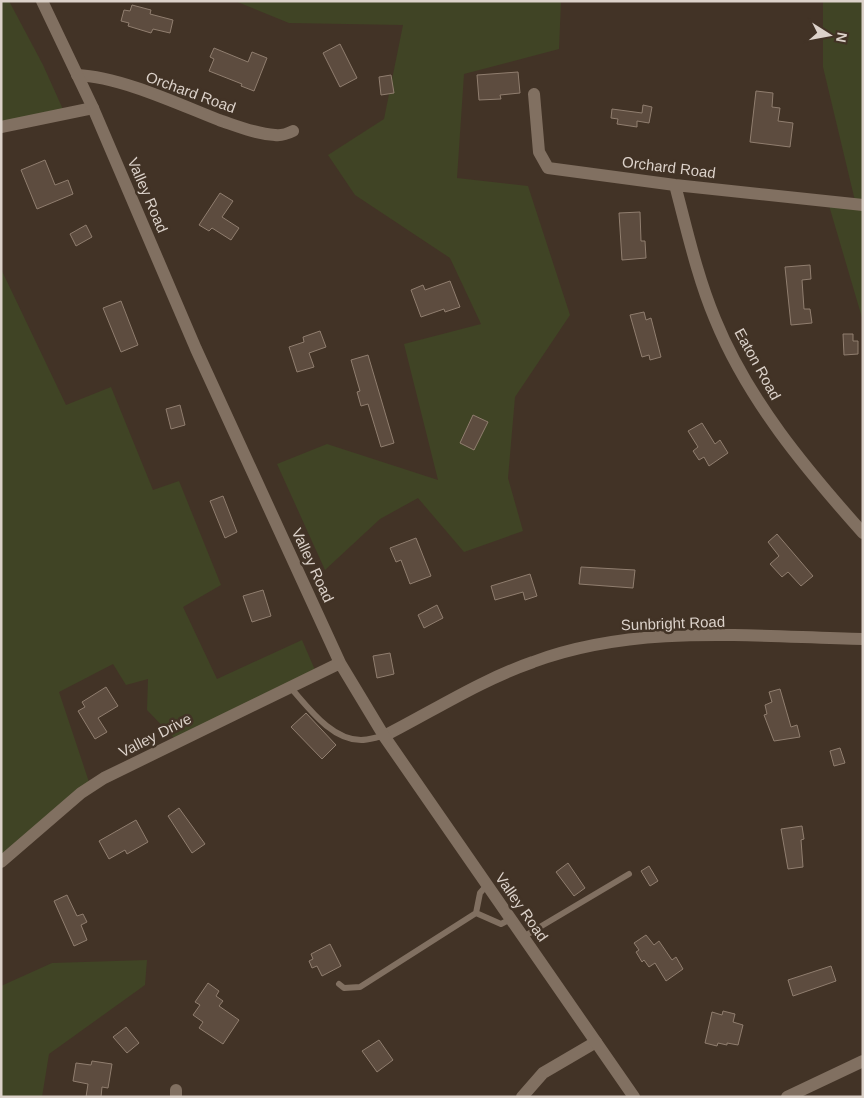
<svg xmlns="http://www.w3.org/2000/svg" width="864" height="1098" font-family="Helvetica,sans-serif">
  <rect width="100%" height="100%" fill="#423326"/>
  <!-- green -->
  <path fill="#404425" d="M1 1H9L43 65 66 116 1 126Z
    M235 1H561L559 49 464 74 457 178 528 186 570 315 515 397 508 478 523 531 464 552 418 498 380 519 325 570 277 464 327 444 438 480 404 344 481 324 450 258 355 195 328 155 384 119 403 25 289 23Z
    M823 1H863V321L828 202 856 205 823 67Z
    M1 269 66 405 111 387 153 490 179 481 221 585 183 607 217 679 302 640 318 677 177 741 147 710 148 679 126 685 113 664 59 692 91 788 1 857Z
    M147 960 145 985 49 1054 42 1097H1V986L52 963Z"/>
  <!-- building -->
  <path fill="#5d4c3f" stroke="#907e6f" d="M132 5 151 10 150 14 173 20 170 33 153 29 151 33 128 26 129 23 121 21 124 10 130 11Z
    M340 44 357 78 340 87 323 53Z
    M214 48 248 62 252 52 267 58 254 91 241 86 242 84 209 71 214 59 210 57Z
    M518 72 520 93 500 95 501 99 479 100 477 75Z
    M391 75 394 93 381 95 379 77Z
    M756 91 773 93 772 107 780 108 778 121 793 123 790 147 750 142Z
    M643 105 652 107 649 123 637 121V127L617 124 618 119 611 118 612 109 642 113Z
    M45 160 55 185 68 180 73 194 37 209 21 170Z
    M220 193 233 201 222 217 239 228 231 240 212 228 209 231 199 225Z
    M640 212 641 241H645L646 258 622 260 619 213Z
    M86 225 92 237 76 246 70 234Z
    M810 265 811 279 802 280 804 309H810L812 323 791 325 785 267Z
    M450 281 460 307 445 312 444 309 421 317 411 290 423 285 425 290Z
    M121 301 138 345 121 352 103 308Z
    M644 312 646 320 651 318 661 357 650 360 649 355 642 357 630 315Z
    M320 331 326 347 309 353 314 367 297 372 289 347 304 342 303 337Z
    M843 334H853V341H858V354L844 355Z
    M368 355 394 443 381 447 368 404 361 406 357 392 360 391 351 360Z
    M180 405 185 425 171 429 166 409Z
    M473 415 488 422 474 450 460 443Z
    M702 423 715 444 720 440 728 453 709 466 704 457 699 460 693 451 698 447 688 431Z
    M223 496 237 532 225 538 210 501Z
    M777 534 813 576 801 586 788 572 782 577 770 564 779 556 768 542Z
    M416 538 431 576 410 584 401 560 396 562 390 548Z
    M581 567 635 570 633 588 579 584Z
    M530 574 537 596 525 600 523 592 495 600 491 586Z
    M263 590 271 616 252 622 243 596Z
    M437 605 443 618 424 628 418 615Z
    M390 653 394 674 377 678 373 656Z
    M106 687 118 706 98 718 107 732 95 739 78 711 85 707 82 702Z
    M780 689 791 727 797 725 800 737 774 741 764 715 767 714 765 705 772 702 769 692Z
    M306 713 336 745 322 759 291 727Z
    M840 748 845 763 834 766 830 751Z
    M179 808 205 844 192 853 168 816Z
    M136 820 148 842 127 854 125 850 109 859 99 841Z
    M802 826 804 839 801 840 803 867 788 869 781 829Z
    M568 863 585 888 574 896 556 872Z
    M649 866 658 881 650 886 641 871Z
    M67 895 77 916 83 914 87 922 81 925 87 940 74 946 54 901Z
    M646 935 654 945 659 941 672 960 676 957 683 969 666 981 655 963 649 967 644 960 642 962 636 952 639 950 634 943Z
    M330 944 341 966 322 976 317 966 312 968 309 961 313 959 311 954Z
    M831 966 836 981 793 996 788 980Z
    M208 983 219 991 216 996 223 1001 219 1006 239 1020 223 1044 199 1028 203 1022 193 1015 200 1005 195 1002Z
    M723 1011 735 1014 733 1022 743 1025 738 1045 727 1043V1045L718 1043 717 1046 705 1043 712 1012 722 1015Z
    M126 1027 139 1043 127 1053 113 1037Z
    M379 1040 393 1060 377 1072 362 1051Z
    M92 1061 112 1064 108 1088 102 1087 101 1097H86L88 1084 73 1081 76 1063 91 1065Z"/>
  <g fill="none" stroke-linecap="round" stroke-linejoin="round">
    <!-- lane -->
    <path stroke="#817061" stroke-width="6" d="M290 687C308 707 331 740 361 740 368 740 377 737 384 736
      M487 885 480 893 476 913 501 924 511 919
      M523 937 629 874
      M339 984 344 988 360 987 476 913"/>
    <!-- street -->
    <path stroke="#817061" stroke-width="12" d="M77 75C121 77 178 104 219 120 237 126 256 134 275 135 282 136 287 134 293 131
      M534 94 539 152 548 168 675 185 863 205
      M1 127 93 108
      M675 185C687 230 697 276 715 319 748 400 805 468 863 533
      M384 736C433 711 481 680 533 662 638 623 753 637 863 639
      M176 1097V1090
      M522 1097 543 1073 596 1042
      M787 1097 863 1061"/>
    <!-- secondary -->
    <path stroke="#817061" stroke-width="12" d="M42 1 93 108 196 349 340 663 384 736 634 1097
      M1 862 81 793 104 778 340 663"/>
  </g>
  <g text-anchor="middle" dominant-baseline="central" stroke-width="5" stroke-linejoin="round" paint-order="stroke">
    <!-- street labels -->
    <g font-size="15" fill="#dcd2ca" stroke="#423326">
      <text transform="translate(191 92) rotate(20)">Orchard Road</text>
      <text transform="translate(669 167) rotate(7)">Orchard Road</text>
      <text transform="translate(148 195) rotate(67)">Valley Road</text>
      <text transform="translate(758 364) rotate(61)">Eaton Road</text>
      <text transform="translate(313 565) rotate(65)">Valley Road</text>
      <text transform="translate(673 623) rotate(-2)">Sunbright Road</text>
      <text transform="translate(155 735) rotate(-27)">Valley Drive</text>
      <text transform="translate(522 907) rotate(55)">Valley Road</text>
    </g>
  </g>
  <!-- border -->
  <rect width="864" height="1098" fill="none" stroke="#dcd2ca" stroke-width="5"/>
  <!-- north arrow -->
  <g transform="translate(829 35) rotate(101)" stroke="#423326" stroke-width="4" paint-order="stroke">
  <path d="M0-4L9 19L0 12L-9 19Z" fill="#dcd2ca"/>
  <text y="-8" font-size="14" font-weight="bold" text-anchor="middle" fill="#dcd2ca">N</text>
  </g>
</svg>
